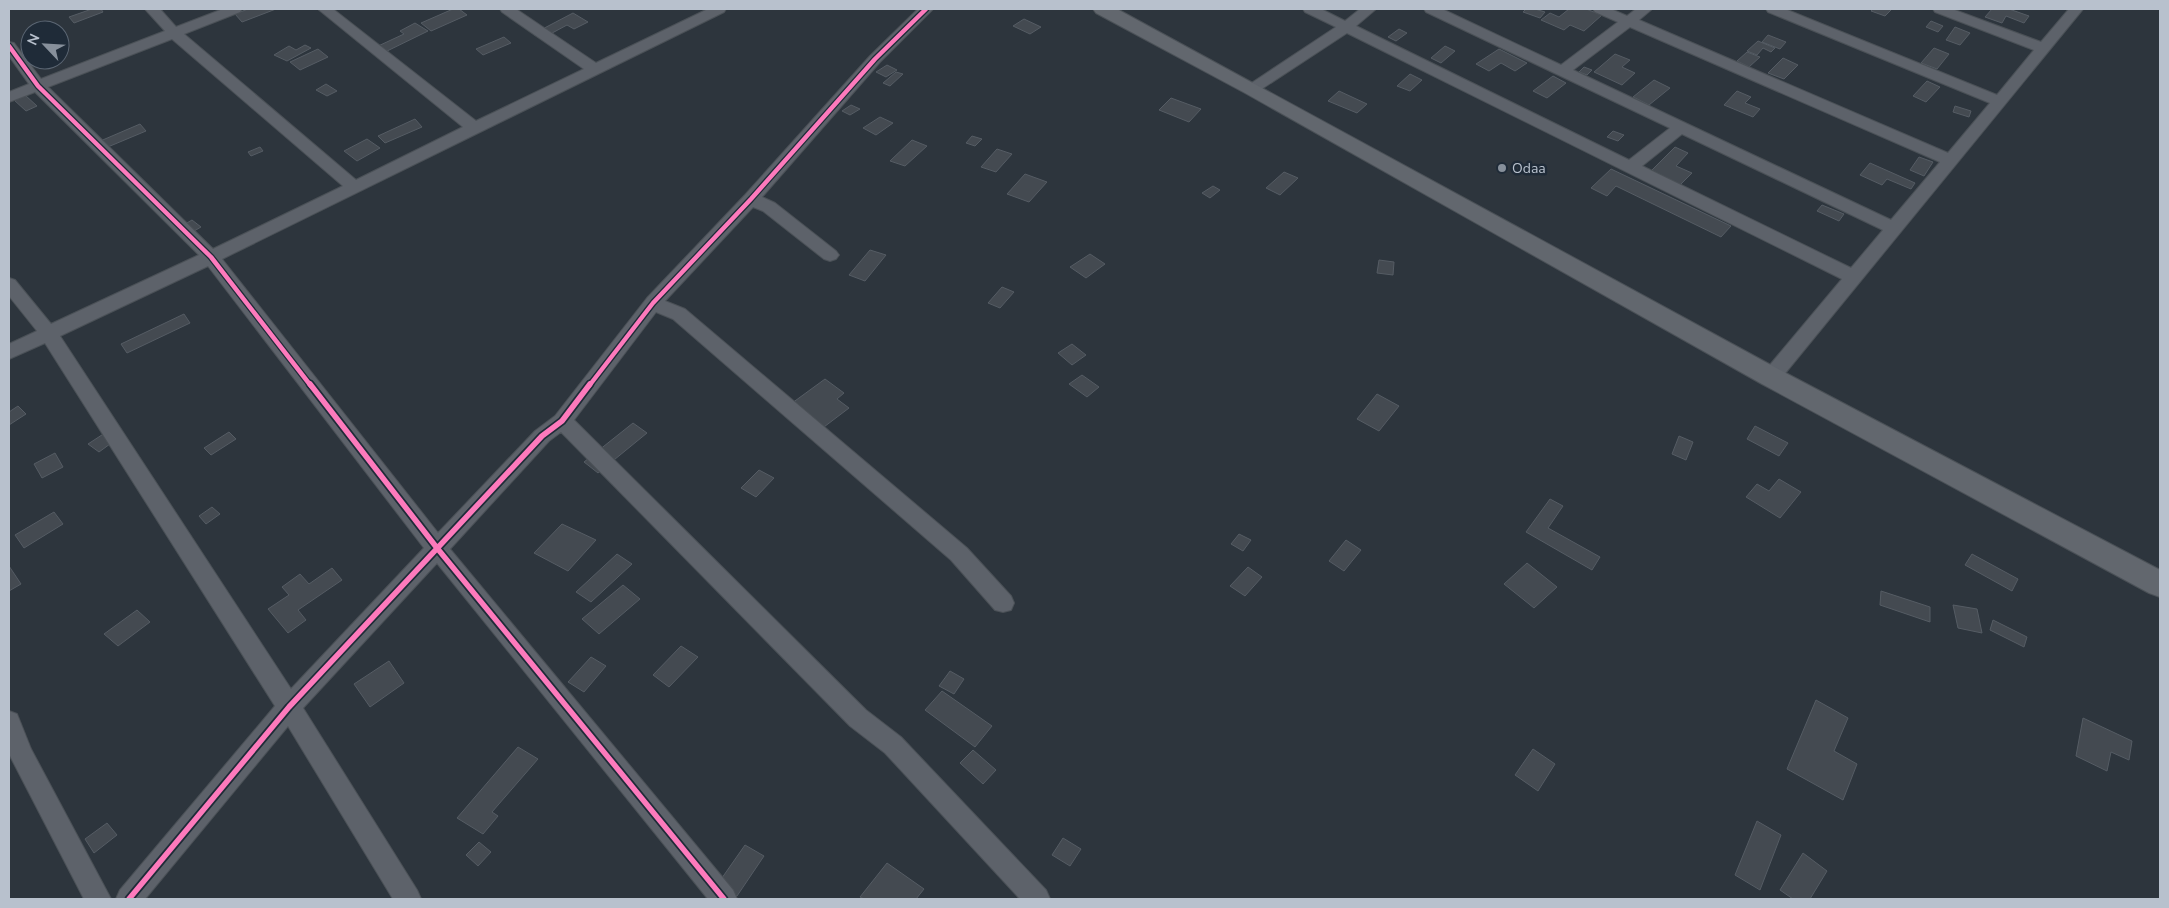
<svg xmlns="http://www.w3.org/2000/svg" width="2169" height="908" font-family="'Nunito Sans',sans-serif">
  <rect width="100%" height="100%" fill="#2d353d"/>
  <!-- building -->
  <path fill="#444a51" stroke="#555c64" d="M92 9H101L103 12 74 23 69 17Z
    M248 9H276L242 22 235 14Z
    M453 9H459L467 15 431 31 421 23Z
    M1526 9H1535L1545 12 1540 18 1523 12Z
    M1569 9H1586L1602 15 1584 31 1570 25 1564 30 1541 20 1550 13 1559 17Z
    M1873 9H1892L1885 16 1871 11Z
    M1992 9H2009L2029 16 2024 23 2006 16 2002 23 1985 17Z
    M573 13 588 22 574 29 567 25 541 39 533 34Z
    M1024 19 1041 27 1030 34 1013 26Z
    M1931 21 1943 26 1938 32 1926 27Z
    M415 23 428 31 383 53 376 47 404 34 400 31Z
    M1955 27 1970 33 1960 45 1946 40Z
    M1399 29 1407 33 1396 41 1388 37Z
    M1768 35 1786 42 1780 49 1762 42Z
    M504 37 511 43 483 55 476 49Z
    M1758 41 1775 48 1771 52 1763 48 1757 55 1747 51Z
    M305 45 311 48 287 61 274 55 289 46 296 50Z
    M1445 46 1455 51 1441 63 1431 58Z
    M1934 48 1949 54 1937 69 1921 63Z
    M318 49 328 57 300 70 290 62Z
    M1499 49 1527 63 1515 71 1501 63 1489 71 1476 64Z
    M1747 52 1760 57 1749 67 1737 61Z
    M1615 54 1630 60 1622 67 1635 73 1622 85 1594 72Z
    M1783 58 1798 65 1784 79 1768 73Z
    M887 65 897 70 886 77 876 72Z
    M1584 67 1592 70 1587 75 1579 72Z
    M896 72 903 74 890 86 883 83Z
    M1410 74 1422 80 1410 91 1397 86Z
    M1553 76 1566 83 1547 98 1533 91Z
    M1654 80 1670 88 1649 105 1633 97Z
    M1927 81 1940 87 1926 102 1913 96Z
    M326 84 337 91 327 96 316 90Z
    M1339 91 1367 104 1357 113 1328 101Z
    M1737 91 1751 97 1745 103 1760 109 1753 117 1724 105Z
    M25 95 37 106 26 111 14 100Z
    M1171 98 1201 109 1189 122 1159 110Z
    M851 105 860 109 850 115 842 111Z
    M1955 106 1971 111 1969 117 1953 112Z
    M880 117 893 123 876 135 863 128Z
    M415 119 422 127 385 143 378 136Z
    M140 124 146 131 103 149 98 142Z
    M1613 131 1624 135 1618 141 1607 137Z
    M972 136 982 139 975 146 966 143Z
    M367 139 380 148 357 161 344 151Z
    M912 140 927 146 905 166 890 161Z
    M260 147 263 151 251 156 248 152Z
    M1675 147 1688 153 1676 166 1692 173 1680 185 1651 171Z
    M997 149 1012 154 996 172 981 167Z
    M1919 157 1933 162 1924 176 1910 170Z
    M1870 163 1915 183 1911 189 1887 179 1882 185 1860 175Z
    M1611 169 1731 226 1721 237 1616 186 1607 196 1591 188Z
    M1284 172 1298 178 1280 195 1266 188Z
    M1025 174 1047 182 1029 202 1007 194Z
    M1213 186 1220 190 1210 198 1202 193Z
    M1822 205 1844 214 1839 221 1817 211Z
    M192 220 201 227 189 234 180 227Z
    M870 250 886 255 865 281 849 275Z
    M1090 254 1105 264 1086 278 1070 267Z
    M1379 260 1394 262 1393 275 1377 273Z
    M1002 287 1014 292 1000 308 988 303Z
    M184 314 190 323 127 353 121 344Z
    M1072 344 1086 355 1072 365 1058 353Z
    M1082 375 1099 387 1087 397 1069 384Z
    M825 379 844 393 837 399 849 408 820 430 788 406Z
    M1377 394 1399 406 1379 431 1357 419Z
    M18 406 26 414 9 425V412Z
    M633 423 647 433 598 473 584 462Z
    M1755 426 1788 443 1779 456 1747 439Z
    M111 429 121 436 99 452 88 444Z
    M229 432 236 439 211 455 204 448Z
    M1679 436 1693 442 1686 460 1672 454Z
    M55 453 63 467 42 478 34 464Z
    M759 470 774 478 756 497 741 488Z
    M1779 479 1801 492 1780 518 1746 497 1757 484 1769 491Z
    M1550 499 1563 506 1548 528 1600 557 1592 570 1526 532Z
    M212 507 220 514 206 524 199 516Z
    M54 512 63 524 24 548 15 535Z
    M562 524 596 540 568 571 534 553Z
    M1239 534 1251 540 1243 551 1231 544Z
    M1346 540 1361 550 1344 571 1329 561Z
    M617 554 632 564 591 602 576 592Z
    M1972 554 2018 579 2012 591 1965 565Z
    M1527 563 1557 587 1534 608 1504 584Z
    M9 566 21 584 9 591Z
    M1248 567 1262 577 1245 596 1230 586Z
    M332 568 342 580 298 610 306 620 288 633 268 609 289 595 282 587 300 574 309 584Z
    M623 585 640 599 599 634 582 619Z
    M1881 591 1930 607V622L1880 605Z
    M1953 605 1977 609 1982 633 1958 628Z
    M137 610 150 622 118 646 104 634Z
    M1993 620 2027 637 2024 647 1990 630Z
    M681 646 698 657 669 687 653 675Z
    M591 657 606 666 584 692 568 682Z
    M389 661 404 683 370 707 354 684Z
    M950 671 964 679 954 694 939 686Z
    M942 691 992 726 975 747 925 710Z
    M1816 700 1848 718 1834 751 1857 764 1843 800 1787 769Z
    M2083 718 2132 741 2129 760 2111 752 2107 771 2076 756Z
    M518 747 538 759 492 812 498 816 483 834 457 818Z
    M1533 749 1555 764 1538 791 1515 775Z
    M973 750 996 770 983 784 960 763Z
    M1757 821 1781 835 1760 890 1735 875Z
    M107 823 117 835 94 853 85 839Z
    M1063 838 1081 849 1070 866 1052 855Z
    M479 842 491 852 478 866 466 855Z
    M745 845 764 856 737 896 717 885Z
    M1803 853 1827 871 1810 899H1793L1780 890Z
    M887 863 924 889 916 899H864L860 897Z"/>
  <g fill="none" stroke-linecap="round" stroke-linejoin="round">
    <!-- minor casing -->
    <g stroke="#4b5157" stroke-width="2">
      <path id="minor" d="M145 9H160L176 27 223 9H242L240 12 184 34 356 180 463 127 318 9H333L476 121 584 69 502 12 500 9H516L596 63 708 9H726L724 12 222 259 438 533 535 431 555 416 647 298 745 195 870 56 918 9H933L880 62 762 197 775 203 836 251 839 255 836 259 830 261 824 259 763 211 753 207 665 301 685 309 967 548 1011 596 1014 603 1011 610 1003 612 995 610 951 560 673 319 656 312 574 420 866 710 901 737 1046 890 1050 899H1020L885 753 850 726 561 432 549 441 450 549 733 890 737 899H708L437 563 303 708 417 890 421 899H393L288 726 145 899H116L120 890 275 706 45 343 9 359V344L37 331 9 296V278L15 280 51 324 199 255 35 92 9 102V92L29 84 9 56V42L14 43 41 79 165 31ZM172 39 343 186 213 249 48 87ZM208 266 424 548 291 689 60 336Z
        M1303 9H1321L1345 21 1360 9H1376L1356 26 1629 160 1670 128 1426 12 1424 9H1442L1561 65 1618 22 1595 12 1593 9H1611L1627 16 1636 9H1652L1639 20 1948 153 1990 103 1768 12 1766 9H1785L1997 95 2034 50 1935 12 1933 9H1952L2041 42 2069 9H2083L1778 382 1771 384 1764 382 1762 377 1764 372 1842 279 1347 33 1257 92H1247L1244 89 1247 86 1336 27 1305 12ZM1630 27 1940 162 1891 220 1573 70ZM1682 134 1883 230 1851 268 1642 166Z
        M9 711 17 714 31 749 111 899H84L9 754Z"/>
    </g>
    <!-- secondary casing -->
    <g stroke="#4b5157" stroke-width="2">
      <path id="secondary" d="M1093 9H1117L1780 370 2160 570V597L2149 593 1762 384 1245 93 1096 13Z"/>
    </g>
    <!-- minor -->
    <use href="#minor" fill="#5d626a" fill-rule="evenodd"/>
    <!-- secondary -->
    <use href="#secondary" fill="#62676e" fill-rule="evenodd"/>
    <!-- cycleway-far1 casing -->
    <g stroke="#1f2b38" stroke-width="7">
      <path id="cycleway-far1" d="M9 46 38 86 211 257 311 386
        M589 386 653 303 751 199 875 59 926 9"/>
    </g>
    <!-- cycleway casing -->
    <g stroke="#1f2b38" stroke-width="9">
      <path id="cycleway" d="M310 384 437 548 724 899
        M129 899 289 707 542 436 562 421 590 384"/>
    </g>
    <!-- cycleway-far1 -->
    <use href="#cycleway-far1" stroke="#fd7abc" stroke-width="4.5"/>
    <!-- cycleway -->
    <use href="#cycleway" stroke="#fd7abc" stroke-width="5.5"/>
  </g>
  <!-- markers -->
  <circle fill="#87909b" stroke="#1f2b38" stroke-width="2" cx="1502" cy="168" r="5"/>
  <g text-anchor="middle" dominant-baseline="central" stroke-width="5" stroke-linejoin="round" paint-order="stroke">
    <!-- poi labels -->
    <g font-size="14" fill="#b8c1cd" stroke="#1f2b38" text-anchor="start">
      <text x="1512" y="168">Odaa</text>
    </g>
  </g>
  <!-- border -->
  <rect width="2169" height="908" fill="none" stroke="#b8c1cd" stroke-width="20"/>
  <!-- north arrow -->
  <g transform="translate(45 45) rotate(295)"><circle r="24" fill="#1f2b38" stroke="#5c6774"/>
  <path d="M0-4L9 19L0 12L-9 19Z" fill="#87909b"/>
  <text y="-8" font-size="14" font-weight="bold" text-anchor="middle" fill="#b8c1cd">N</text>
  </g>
</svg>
